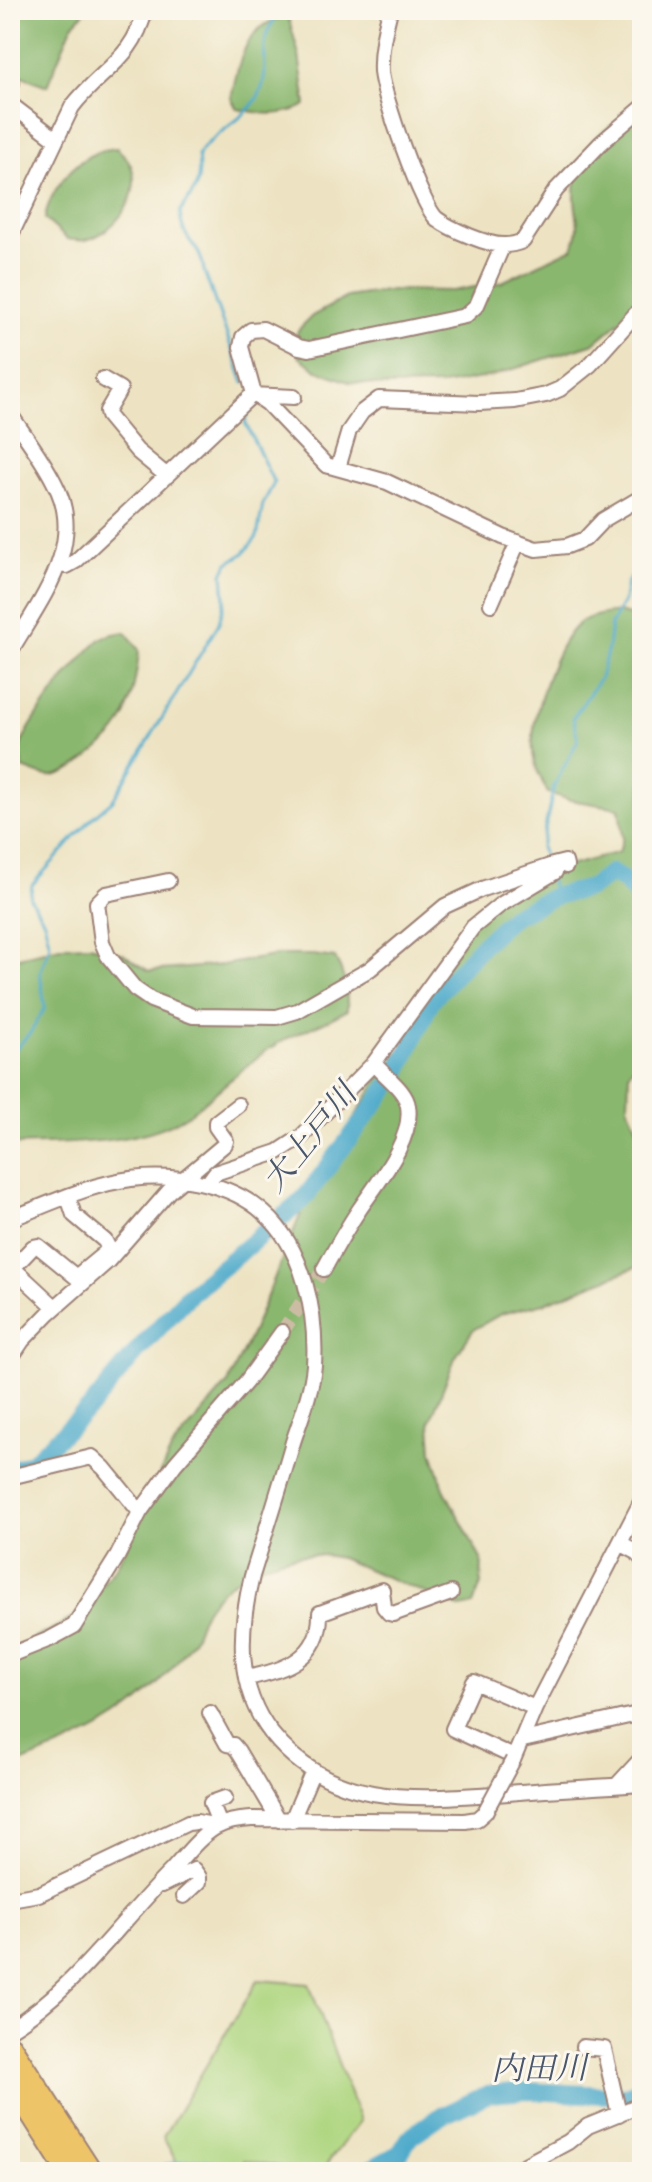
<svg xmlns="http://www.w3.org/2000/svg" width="652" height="2182" font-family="Alegreya,'Noto Serif JP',serif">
  <rect width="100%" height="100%" fill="#fbf7ec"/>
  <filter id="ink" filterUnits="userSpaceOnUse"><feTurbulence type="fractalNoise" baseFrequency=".0125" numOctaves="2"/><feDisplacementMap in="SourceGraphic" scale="16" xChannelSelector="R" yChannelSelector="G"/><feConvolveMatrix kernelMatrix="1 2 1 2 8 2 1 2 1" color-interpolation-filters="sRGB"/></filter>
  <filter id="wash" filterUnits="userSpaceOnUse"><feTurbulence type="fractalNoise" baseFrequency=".006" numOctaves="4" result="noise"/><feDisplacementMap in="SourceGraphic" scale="32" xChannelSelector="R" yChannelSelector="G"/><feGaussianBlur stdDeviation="1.8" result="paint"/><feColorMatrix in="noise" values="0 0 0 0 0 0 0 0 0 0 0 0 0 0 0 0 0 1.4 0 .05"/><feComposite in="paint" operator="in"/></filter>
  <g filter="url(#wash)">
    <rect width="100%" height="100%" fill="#ede3c2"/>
    <!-- green -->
    <path fill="#aed680" stroke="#7c7a56" stroke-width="2" d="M258 1980 309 1984 360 2121 322 2170 310 2172 244 2160 242 2165 177 2163 163 2137Z"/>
    <!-- forest -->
    <path fill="#8ab76e" stroke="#6a6b4c" stroke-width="2" d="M10 10H86L72 26 47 86 10 71Z
      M288 16 299 55 306 105C283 118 262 114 237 109L231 98C240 60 244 24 288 16Z
      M642 108V303L594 343 492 376 443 385 386 386 349 382 319 371 299 357 295 344 298 330 312 316 347 297 392 290 453 291 502 282 573 248C582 223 576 222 575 198 574 147 600 130 642 108Z
      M117 148C120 152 127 157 129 162 146 192 116 232 86 240 81 241 73 240 67 239L45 219C48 193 73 161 98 152 103 149 111 149 117 148Z
      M618 612 633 616 642 624V1057L629 1072 628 1107 642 1139V1265L544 1303 501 1314 473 1330 455 1358 430 1422 432 1451 444 1489 482 1561 481 1584 473 1605 459 1607 340 1558C292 1547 239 1566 208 1606 201 1615 199 1628 193 1639 178 1663 154 1690 131 1708 96 1735 51 1751 10 1767V1651L73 1618 117 1566 172 1448 228 1383 253 1330 311 1189 375 1084 414 1030 449 948 477 909 498 890 540 874 619 852 623 838 619 808 570 800 548 793C542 781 534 766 533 752 530 720 552 654 573 629 584 616 602 614 618 612Z
      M126 632 139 650C137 672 133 697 124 718 117 737 69 779 47 776 39 775 31 771 23 768 22 763 19 755 20 750 22 729 84 651 102 638 108 634 118 633 126 632Z
      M90 945 123 954 149 971 222 965 279 955H313L335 958C345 975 348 991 347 1010 324 1025 297 1031 275 1045 244 1065 219 1092 189 1114 143 1146 65 1143 10 1145V959L64 946Z"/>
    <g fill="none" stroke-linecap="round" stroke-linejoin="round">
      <!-- stream -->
      <path stroke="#4ba9ca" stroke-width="3" d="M244 383 204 271C201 242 182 245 180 212 197 188 201 183 198 154 215 131 247 120 260 93 269 73 262 57 266 37 268 27 275 19 281 10
        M546 864 541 847 554 786 578 740 573 718 600 678 608 648 611 624 624 600 627 583 642 561
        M550 879 555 896
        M10 1055 30 1033 45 1008 40 973 50 945 44 921 30 898 32 885 93 817 113 800 219 623 225 600 223 574 228 563 243 554 257 537 263 504 274 483 245 422 250 406"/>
      <!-- river -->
      <path stroke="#4ba9ca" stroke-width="18" d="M10 1471 32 1462 50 1445 90 1408 138 1350 191 1293 303 1200 397 1075 431 1001 483 944 513 916 555 896 591 888 611 873 625 881 642 902
        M168 2172 199 2167 241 2172
        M365 2172 400 2153 410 2137 437 2118 488 2094 528 2091 625 2096 642 2088"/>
    </g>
  </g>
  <g filter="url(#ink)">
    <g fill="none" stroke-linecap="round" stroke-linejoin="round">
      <!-- minor-tunnel -->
      <path stroke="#ccbca4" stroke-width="14" stroke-dasharray="14 7" stroke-linecap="butt" d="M282 1332 324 1269"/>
      <!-- minor casing -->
      <g stroke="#9c8176" stroke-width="18">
        <path id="minor" d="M390 10C385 30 380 50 381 71 382 93 421 206 437 219 450 229 489 246 505 245 511 245 518 243 523 241L556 190 601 143 642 108
          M10 79 12 83 10 87
          M10 104 56 139
          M10 237 72 107C100 70 134 59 145 10
          M503 245 477 305 465 316 309 349 299 347 263 329 251 330 243 337 241 347 254 394 267 403 326 465 387 482 503 537 536 549 567 546 585 539 603 520 642 497
          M103 379 120 389 107 411 108 416 137 451 167 476
          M10 414C25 436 42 458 54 482 88 543 40 600 10 652
          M338 468 349 431 362 412 379 399 479 403 515 401 546 395 560 389 590 365 642 307
          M60 565 67 566 76 561 252 395 294 397
          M491 604 518 542
          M168 881 106 894 97 903 102 942 108 956 135 989 151 1000 193 1016 277 1017 297 1011 370 969 445 906 482 889 553 865 565 862 566 866
          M207 1184 215 1173 278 1152 301 1137 374 1063 473 927 500 905 555 872
          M10 1219C49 1204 90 1184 131 1179 175 1174 230 1182 264 1213 304 1248 317 1314 314 1365 312 1390 301 1418 293 1442 280 1487 266 1531 252 1576 239 1629 235 1688 272 1734 333 1810 420 1799 508 1793 552 1789 597 1787 642 1784
          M324 1269C335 1249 346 1229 359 1210 376 1184 414 1140 408 1106 406 1090 384 1076 374 1063
          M55 1307 13 1268 33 1247 38 1246 76 1277 105 1253 108 1247 105 1241 74 1215 68 1197
          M10 1359 22 1341 49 1313 108 1261 169 1191 225 1144 226 1141 216 1127V1122L238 1105
          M10 1477 92 1457 104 1468 140 1512
          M620 1543 637 1552 642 1559
          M10 1655 50 1639 74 1626 117 1557 140 1512 175 1464 246 1382 282 1332
          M246 1678C284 1671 321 1658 320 1613L382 1590 384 1607 389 1613 393 1614 451 1593
          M210 1713 227 1744 233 1745 238 1751 279 1820
          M523 1740 642 1713
          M514 1757 453 1729 474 1682 535 1708
          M513 1760 535 1708 642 1500
          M617 1785 642 1758
          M292 1820 312 1773
          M220 1825 211 1803 225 1798
          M162 1885 194 1870 199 1877V1882L184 1896
          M10 1899 39 1894 188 1823 197 1822 218 1826
          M10 2029C75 1989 119 1923 172 1870 185 1856 199 1837 216 1827 227 1821 240 1820 252 1819L465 1821 477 1819 485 1812
          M583 2047 604 2049 619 2114
          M512 2172 568 2142 588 2126 642 2104"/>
      </g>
      <!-- highway casing -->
      <g stroke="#9c8176" stroke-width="26">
        <path id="highway" d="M10 2047 91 2172
          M10 2079 69 2172"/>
      </g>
      <!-- minor -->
      <use href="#minor" stroke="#fff" stroke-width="14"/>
      <!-- highway -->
      <use href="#highway" stroke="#eec469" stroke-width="22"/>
      <!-- minor-bridge casing -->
      <g stroke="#9c8176" stroke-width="18" stroke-linecap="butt">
        <path id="minor-bridge" d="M485 1812 513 1760"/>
      </g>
      <!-- minor-bridge -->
      <use href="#minor-bridge" stroke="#fff" stroke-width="14"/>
    </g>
  </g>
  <g text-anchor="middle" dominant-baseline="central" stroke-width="6" stroke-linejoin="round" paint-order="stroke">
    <!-- water labels -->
    <g font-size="32" font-style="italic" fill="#4a566b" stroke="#fbf7ec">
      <text transform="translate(309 1137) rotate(-51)">大上戸川</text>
      <text transform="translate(539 2068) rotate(-1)">内田川</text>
    </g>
  </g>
  <!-- margin -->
  <rect width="652" height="2182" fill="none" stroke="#fbf7ec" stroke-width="40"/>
</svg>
